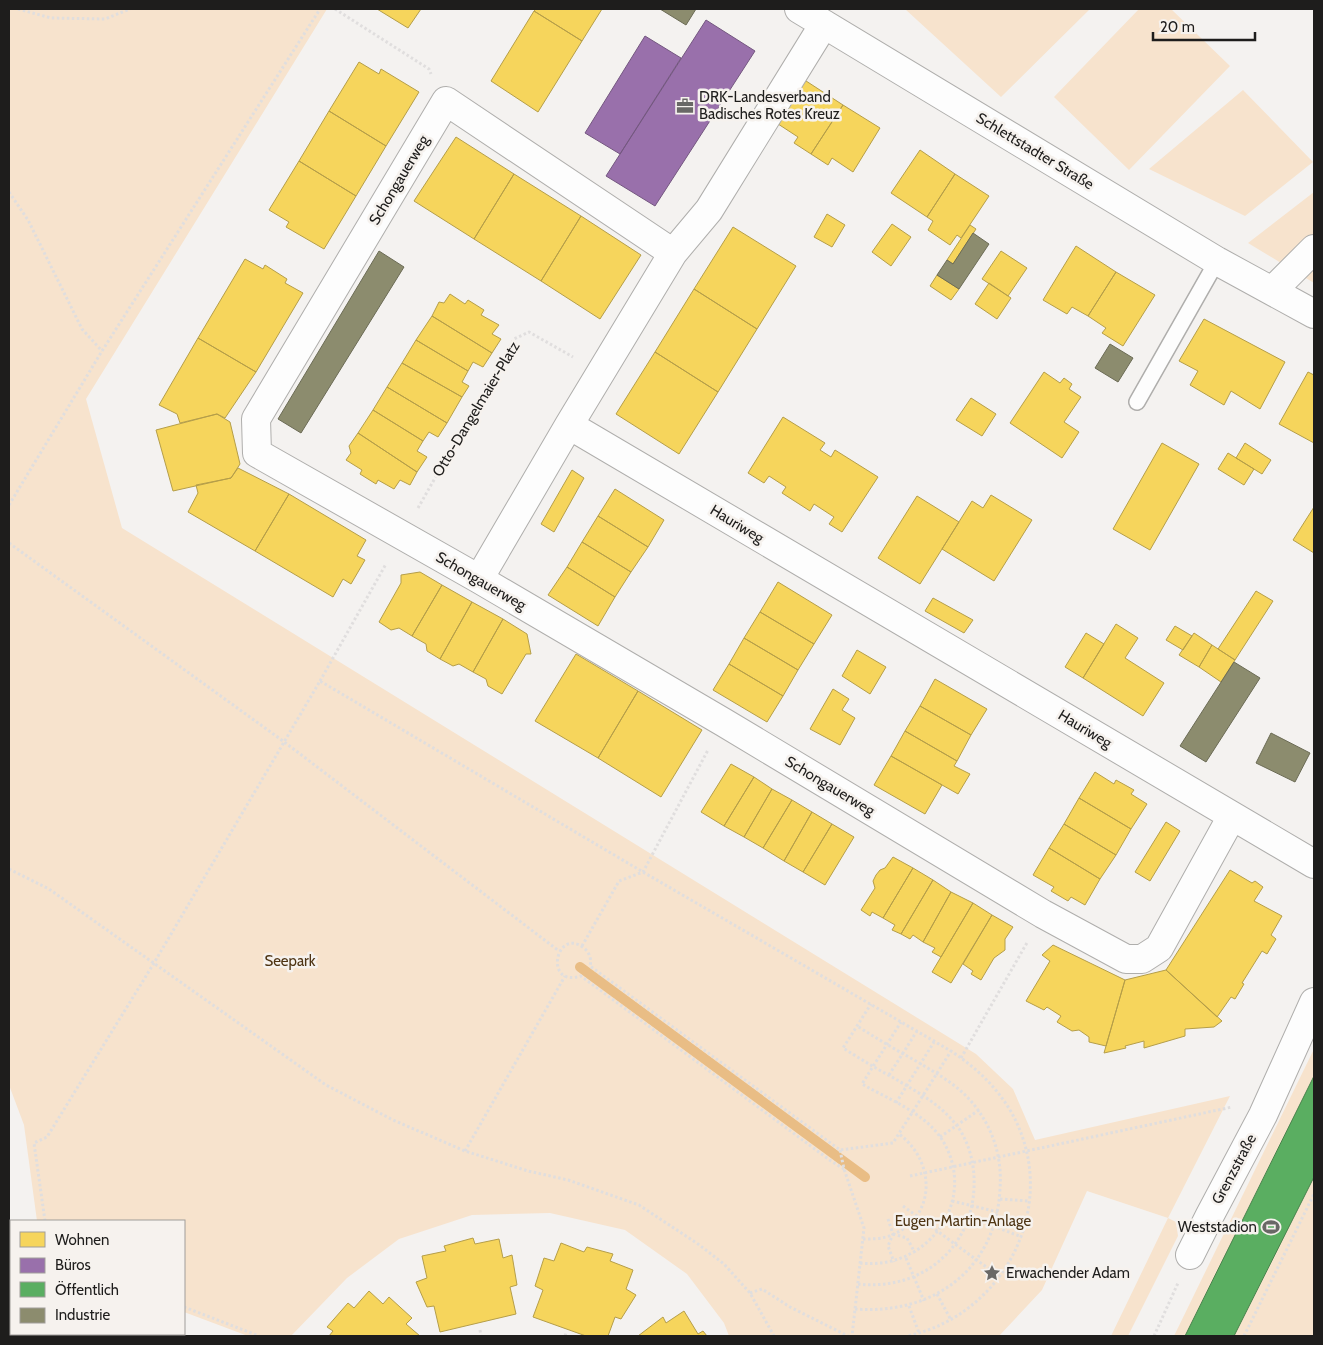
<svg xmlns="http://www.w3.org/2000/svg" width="1323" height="1345" font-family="Cabin,sans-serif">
  <rect width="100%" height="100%" fill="#f4f2f0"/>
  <!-- green -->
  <path fill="#f7e3cd" d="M9 9H327L86 399 122 528 976 1054 1013 1089 1035 1140 1230 1096 1168 1218 1176 1222 1178 1236 1128 1336H1111L1168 1218 1087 1191 1042 1290 999 1336H729L724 1323 687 1274 625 1230 550 1213 472 1215 399 1239 347 1278 291 1336H248L184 1312V1221H37L24 1125 9 1085Z
    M905 9H1090L1001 97Z
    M1139 9H1171L1230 66 1129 170 1054 97Z
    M1243 90 1313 162 1245 216 1149 169Z
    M1314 192V283L1248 243Z
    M1314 1049V1336H1174Z"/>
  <!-- homes -->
  <path fill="#f6d55c" stroke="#b59e49" d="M377 9H421L408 28Z
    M536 9H602L582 41 534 11Z
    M534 11 582 41 538 112 491 81Z
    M359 62 379 74 381 69 419 92 386 146 329 111Z
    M803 79 843 105 811 154 794 143 798 137 775 122Z
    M843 105 880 128 853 172 832 158 828 165 811 154Z
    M329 111 386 146 356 196 299 161Z
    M456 137 514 174 474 239 414 201Z
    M920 150 955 174 927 217 891 193Z
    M299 161 356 196 324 249 286 227 289 222 269 210Z
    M514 174 581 216 541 281 474 239Z
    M955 174 989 196 961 238 957 235 950 245 928 230 933 221 927 217Z
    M827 214 845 225 832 247 814 237Z
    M581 216 641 255 600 319 541 281Z
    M892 224 911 237 891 266 872 252Z
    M970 225 976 229 953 264 947 260Z
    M733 227 796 266 757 329 694 289Z
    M1076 246 1116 272 1088 316 1072 307 1067 314 1043 300Z
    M1001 251 1027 268 1008 296 982 279Z
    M245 259 263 269 265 265 287 279 285 283 303 293 256 372 198 338Z
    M1116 272 1155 295 1123 346 1102 333 1106 328 1088 316Z
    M937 275 959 289 951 300 930 286Z
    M989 283 1011 298 997 319 975 304Z
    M694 289 757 329 718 392 655 352Z
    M450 294 465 304 468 300 484 310 481 315 499 325 492 334 501 339 492 353 432 316 439 302 444 303Z
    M432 316 492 353 483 367 473 362 468 371 416 340Z
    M1204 319 1285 362 1260 409 1231 391 1224 405 1190 385 1198 371 1179 361Z
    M198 338 256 372 225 418 217 414 180 423 177 414 159 405Z
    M416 340 468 371 462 382 469 386 462 397 402 363Z
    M655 352 718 392 679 454 616 414Z
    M402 363 462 397 447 423 387 387Z
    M1044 372 1060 383 1064 378 1072 384 1069 389 1081 397 1064 422 1079 432 1062 458 1010 423Z
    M1308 372 1314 375V443L1279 424Z
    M387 387 447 423 438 437 429 432 423 441 373 410Z
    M971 398 996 414 982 436 956 420Z
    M373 410 423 441 417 451 427 457 417 472 358 433Z
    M217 414 230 422 240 464 231 478 173 491 156 430Z
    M783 417 825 443 820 450 831 457 835 450 878 477 842 532 829 524 834 517 814 504 810 511 782 493 786 487 769 476 764 483 748 473Z
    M358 433 417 472 410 485 400 480 394 489 378 480 376 484 360 474 362 470 346 460 351 453 349 446Z
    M1162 443 1199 464 1150 550 1113 529Z
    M1245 443 1271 460 1262 474 1236 458Z
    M1228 453 1254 469 1244 485 1218 469Z
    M238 468 289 494 255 551 188 512 198 493 196 485 231 478Z
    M572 470 584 478 554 532 541 524Z
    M615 489 664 520 648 547 598 516Z
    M289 494 366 540 357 556 365 560 351 584 343 579 333 597 255 551Z
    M991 495 1032 520 994 581 942 549 972 501 983 508Z
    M917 496 959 522 920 584 878 558Z
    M1314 507V553L1293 540Z
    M598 516 648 547 631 572 582 542Z
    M582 542 631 572 615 597 567 567Z
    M567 567 615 597 598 626 548 595Z
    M420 572 442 585 412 636 399 628 391 630 379 622 401 583V575Z
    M778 582 832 615 814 644 760 612Z
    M442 585 472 602 440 659 427 651 426 644 412 636Z
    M1256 591 1273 601 1235 660 1218 649Z
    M933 598 973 620 964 633 925 611Z
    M472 602 503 619 473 672 459 664 453 666 440 659Z
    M760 612 814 644 798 670 744 638Z
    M503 619 527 634 531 654H526L502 694 488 686 486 679 473 672Z
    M1116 624 1138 638 1125 658 1164 683 1143 716 1083 678Z
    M1175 626 1192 636 1183 650 1166 640Z
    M1086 633 1104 644 1083 678 1065 667Z
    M1194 633 1212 645 1199 667 1179 655Z
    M744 638 798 670 783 696 729 664Z
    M1212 645 1235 660 1221 682 1199 667Z
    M857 650 886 667 870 694 842 676Z
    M576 654 638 691 598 758 535 721Z
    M729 664 783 696 767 722 713 690Z
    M935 679 987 709 971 735 920 706Z
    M833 689 849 699 842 710 855 718 840 745 810 729Z
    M638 691 702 730 661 797 598 758Z
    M920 706 971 735 957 761 905 731Z
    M905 731 957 761 954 766 970 774 958 794 891 756Z
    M891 756 942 785 925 814 874 785Z
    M731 764 754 777 724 826 701 812Z
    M1095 772 1114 784 1116 780 1134 790 1131 794 1147 804 1131 829 1079 798Z
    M754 777 772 789 744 837 724 826Z
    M772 789 792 800 763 848 744 837Z
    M1079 798 1131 829 1116 855 1064 824Z
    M792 800 812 812 784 861 763 848Z
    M812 812 832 824 803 872 784 861Z
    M1166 822 1180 831 1150 881 1135 872Z
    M832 824 854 837 825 885 803 872Z
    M1064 824 1116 855 1100 879 1049 848Z
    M1049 848 1100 879 1085 905 1071 897 1068 901 1051 891 1054 887 1033 875Z
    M893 857 913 868 883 918 872 912 870 916 861 910 875 888 873 881 876 875 880 870 885 868Z
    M913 868 933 880 901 934 892 930 895 925 883 918Z
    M1230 870 1252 883 1255 881 1263 887 1254 901 1282 916 1271 935 1276 939 1267 954 1262 951 1242 983 1244 984 1235 999 1231 997 1217 1017 1166 970Z
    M933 880 951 892 923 942 913 935 910 939 901 934Z
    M951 892 973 903 941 957 932 952 935 948 923 942Z
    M973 903 992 915 951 983 932 972Z
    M992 915 1013 927 1005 939V950L994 958 981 980 971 974 973 971 963 964Z
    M1053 945 1125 980 1106 1046 1089 1042V1037L1079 1030 1072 1031 1057 1022 1061 1016 1047 1007 1044 1010 1026 1001 1050 961 1042 955Z
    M1166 970 1222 1021 1214 1027 1185 1029V1036L1144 1048V1041L1125 1046 1126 1048 1104 1053 1125 980Z
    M9 1230 11 1249V1268L9 1269Z
    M473 1238 475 1244 499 1239 503 1258 512 1255 517 1285 510 1287 516 1314 440 1332 434 1306 427 1307 416 1282 427 1278 422 1256 446 1251 444 1246Z
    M561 1243 584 1252 587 1247 613 1254 610 1261 633 1270 626 1289 636 1295 621 1319 615 1317 608 1336H586L533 1317 543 1290 535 1286 544 1258 554 1261Z
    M369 1291 383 1304 389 1297 412 1318 406 1324 420 1336H329L333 1331 327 1327 348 1303 354 1308Z
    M11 1299V1334H80L79 1336H9V1301Z
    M684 1311 698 1334 703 1331 707 1336H638L663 1317 666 1323Z
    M80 1334H154L160 1336H79Z"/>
  <!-- offices -->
  <path fill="#9970ab" stroke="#745780" d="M706 20 755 51 655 206 606 176Z
    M645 36 681 58 620 154 585 133Z"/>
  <!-- public -->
  <path fill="#5aae61" stroke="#48824c" d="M1314 1076V1177L1234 1336H1185Z"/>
  <!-- industry -->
  <path fill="#8c8c6e" stroke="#6b6b55" d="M660 9H696L686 25Z
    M973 233 989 244 959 289 937 275 947 260 953 264Z
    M379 251 404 267 301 433 278 419Z
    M1110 344 1133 358 1118 382 1095 368Z
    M1234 662 1260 678 1206 762 1180 746Z
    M1271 733 1310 753 1295 782 1256 763Z"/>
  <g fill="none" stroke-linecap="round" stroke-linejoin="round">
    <!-- stream -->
    <path stroke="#e9bd85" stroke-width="10" d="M580 967 865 1177"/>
    <!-- lane casing -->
    <g stroke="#afaeac" stroke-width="18">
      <path id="lane" d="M1137 402 1217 261"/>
    </g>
    <!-- street casing -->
    <g stroke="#afaeac" stroke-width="30">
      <path id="street" d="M799 9 1217 261 1314 314
        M673 253 446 101 256 419 257 453 479 579 723 722 1043 914 1126 959H1142L1159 948 1232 816
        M1272 291 1314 249
        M569 425 1314 864
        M479 579 569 425 673 253 709 210 824 24
        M1190 1255 1210 1215 1263 1115 1314 1002"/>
    </g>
    <!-- path -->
    <path stroke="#e0dede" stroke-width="3" stroke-dasharray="2.5 2.5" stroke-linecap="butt" d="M18 9 51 18 105 19 130 9
      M335 9 429 69 431 74
      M9 192 28 220 82 329 102 351
      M9 505 102 351 320 9
      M418 508 514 339 529 332 573 357
      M9 543 283 741 559 951
      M320 681 386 564
      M9 869 49 889 326 1085 393 1120 465 1151 528 1171 568 1180 639 1205 698 1244 724 1264 750 1293 774 1336
      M582 946 619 881 643 872 708 750
      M961 1058 1028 941
      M889 1075 917 1031
      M896 1103 934 1042
      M940 1137 979 1110
      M840 1150 844 1169 864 1228 852 1336
      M465 1151 565 976
      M844 1169 831 1161 581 976C543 988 556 926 584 948 589 952 592 959 590 966L840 1150 893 1143 951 1051
      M910 1176 1232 1107
      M1000 1199 1029 1201
      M952 1201 998 1212
      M903 1206 1000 1277
      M888 1219 893 1234 888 1246 894 1262
      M45 1221 34 1143 47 1137 154 963 320 681 643 872 951 1051C975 1067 995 1085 1010 1110 1063 1200 1007 1315 907 1336
      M993 1226 1022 1237
      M893 1234 907 1238 915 1253
      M863 1239C871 1239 879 1239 886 1237 936 1222 938 1163 899 1134
      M906 1258 924 1301
      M860 1263C930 1271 980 1197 941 1138 923 1112 888 1099 862 1084L901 1022
      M858 1284C919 1291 971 1251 974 1188 975 1168 971 1148 960 1130 943 1105 917 1092 892 1077 875 1068 859 1058 843 1048L871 1004
      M9 1287 11 1285
      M750 1293 762 1289 790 1307 848 1336
      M937 1294 951 1320
      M909 1306 919 1333
      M184 1307 259 1336
      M855 1309C933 1315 996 1270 1000 1189 1002 1160 995 1134 978 1110 962 1087 939 1075 916 1061 896 1050 876 1038 857 1026
      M480 1330 481 1336
      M565 1336 566 1333
      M1154 1336 1178 1283
      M1244 1336 1314 1194"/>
    <!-- lane -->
    <use href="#lane" stroke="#fdfdfd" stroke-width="15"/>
    <!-- street -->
    <use href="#street" stroke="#fdfdfd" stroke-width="28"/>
  </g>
  <!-- icons -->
  <defs>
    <g id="office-bare" transform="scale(1.35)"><path d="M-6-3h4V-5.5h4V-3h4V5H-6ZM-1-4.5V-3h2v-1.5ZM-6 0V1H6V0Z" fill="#696866" stroke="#f6f2ee" stroke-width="2.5" paint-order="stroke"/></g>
    <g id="stadium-bare" transform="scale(1.35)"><path d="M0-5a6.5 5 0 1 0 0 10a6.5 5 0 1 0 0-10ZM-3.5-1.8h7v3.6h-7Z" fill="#696866" stroke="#f6f2ee" stroke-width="2.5" paint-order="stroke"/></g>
    <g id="sight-bare" transform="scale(1.35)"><path d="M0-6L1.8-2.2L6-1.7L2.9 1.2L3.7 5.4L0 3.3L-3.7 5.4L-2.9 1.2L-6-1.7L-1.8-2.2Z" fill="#696866" stroke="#f6f2ee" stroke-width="2.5" paint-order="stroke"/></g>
  </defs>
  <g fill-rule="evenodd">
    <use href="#office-bare" x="685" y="106"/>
    <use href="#stadium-bare" x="1271" y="1227"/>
    <use href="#sight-bare" x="992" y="1273"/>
  </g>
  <g text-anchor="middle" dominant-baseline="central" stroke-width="5" stroke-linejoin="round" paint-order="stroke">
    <!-- poi labels -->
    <g font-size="15" fill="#1e1d1c" stroke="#f6f2ee" text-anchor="start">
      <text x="699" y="97">DRK-Landesverband<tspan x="699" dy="17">Badisches Rotes Kreuz</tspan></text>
      <text x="1257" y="1227" text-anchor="end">Weststadion</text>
      <text x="1006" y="1273">Erwachender Adam</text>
    </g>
    <!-- street labels -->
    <g font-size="15" fill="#1e1d1c" stroke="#f6f2ee">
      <text transform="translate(1035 151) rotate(31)">Schlettstadter Straße</text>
      <text transform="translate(399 180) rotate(-59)">Schongauerweg</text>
      <text transform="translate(476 409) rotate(-59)">Otto-Dangelmaier-Platz</text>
      <text transform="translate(737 524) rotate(31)">Hauriweg</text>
      <text transform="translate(481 581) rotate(30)">Schongauerweg</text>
      <text transform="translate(1085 729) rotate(31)">Hauriweg</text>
      <text transform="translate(830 786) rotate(31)">Schongauerweg</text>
      <text transform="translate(1234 1169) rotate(-62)">Grenzstraße</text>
    </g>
    <!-- park labels -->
    <g font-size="15" fill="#4e3413" stroke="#f6f2ee">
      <text x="290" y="961">Seepark</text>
      <text x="963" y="1221">Eugen-Martin-Anlage</text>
    </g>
  </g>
  <!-- border -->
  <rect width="1323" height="1345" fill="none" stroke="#1e1d1c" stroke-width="20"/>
  <!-- legend -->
  <rect x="10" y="1220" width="175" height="115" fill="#f6f2ee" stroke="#a09d9a"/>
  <rect x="20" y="1232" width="25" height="15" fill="#f6d55c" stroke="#a09d9a"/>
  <text x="55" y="1245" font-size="15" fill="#1e1d1c">Wohnen</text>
  <rect x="20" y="1258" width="25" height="15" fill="#9970ab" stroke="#a09d9a"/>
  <text x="55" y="1270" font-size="15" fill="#1e1d1c">Büros</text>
  <rect x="20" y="1282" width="25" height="15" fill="#5aae61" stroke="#a09d9a"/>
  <text x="55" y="1295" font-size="15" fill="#1e1d1c">Öffentlich</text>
  <rect x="20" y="1308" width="25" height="15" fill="#8c8c6e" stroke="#a09d9a"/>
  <text x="55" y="1320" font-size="15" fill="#1e1d1c">Industrie</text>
  <!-- scale -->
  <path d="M1153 32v8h102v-8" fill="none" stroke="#1e1d1c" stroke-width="2.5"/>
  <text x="1160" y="32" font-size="15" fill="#1e1d1c" stroke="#f6f2ee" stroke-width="4" paint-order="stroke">20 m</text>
</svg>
